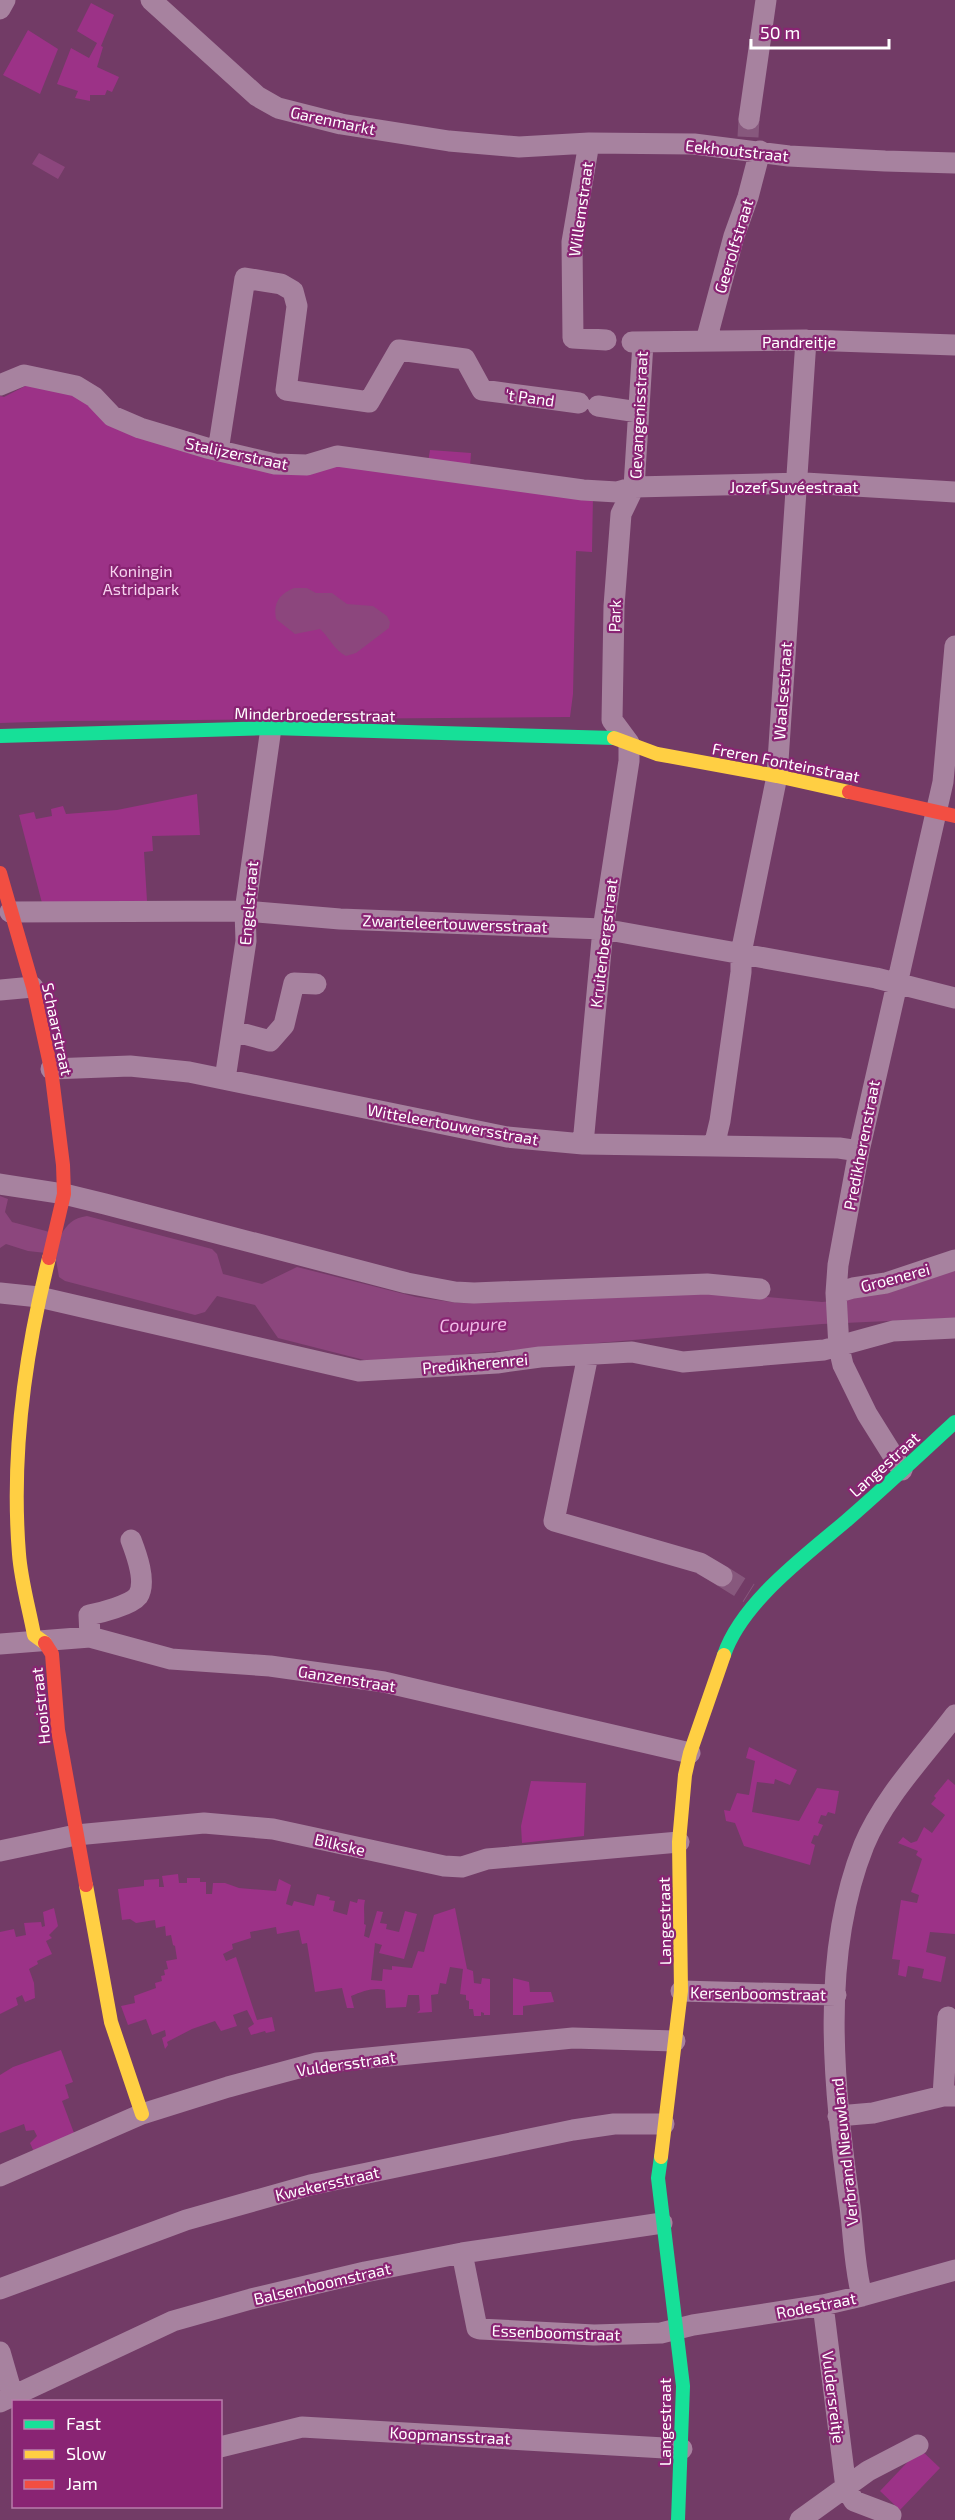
<svg xmlns="http://www.w3.org/2000/svg" width="955" height="2520" font-family="'Exo 2',sans-serif">
  <rect width="100%" height="100%" fill="#723b66"/>
  <!-- green -->
  <path fill="#9c3287" d="M91 3 114 15 101 46 103 47 97 67 119 77 112 92 107 90 105 95H90V101L75 98 78 91 57 84 71 48 89 58 97 43 77 31Z
    M28 30 58 49 40 94 3 75Z
    M31 383 88 399 135 432 328 462 593 495 592 552 576 551 573 694 570 717 65 721 0 723V396L4 397Z
    M430 450 471 453 470 466 428 462Z
    M197 794 200 835 152 836 153 851 144 852 147 901 42 903 19 815 34 812 36 819 52 816 51 809 63 806 66 814 117 810Z
    M749 1747 797 1770 790 1785 775 1779 774 1784 757 1782 752 1812 799 1821 817 1788 839 1791 835 1814 828 1812 826 1816 821 1815 818 1823 823 1825 818 1836 814 1835 811 1843 815 1845 810 1865 744 1846 735 1823 726 1821 724 1810 730 1811 737 1793 749 1795 755 1761 746 1758Z
    M948 1779 955 1785V1934L930 1932 926 1952 946 1957 941 1982 922 1978 924 1969 908 1966 906 1977 898 1975 900 1960 892 1959 901 1900 917 1903 919 1895 911 1892 922 1859 916 1855 918 1851 898 1843 903 1837 911 1843 917 1841 924 1827 932 1833 945 1815 931 1804 936 1798 934 1796Z
    M531 1781 586 1783 584 1836 522 1843 521 1826Z
    M178 1874 179 1883H187V1878H200V1882H206V1894H212L213 1883H225L239 1888 276 1891 279 1879 291 1885 286 1904 292 1906 294 1901 314 1906 317 1894 330 1897 329 1900 335 1901 333 1911 347 1915 350 1901 357 1903 358 1899 365 1900C363 1909 365 1916 364 1924L366 1925 364 1936 369 1938 377 1911 383 1912 380 1923 387 1924 386 1929 399 1932 405 1911 417 1914 404 1959 379 1953 382 1945 375 1943 371 1980 382 1981 383 1969 392 1970V1966L412 1968 418 1951 424 1952 434 1915 455 1908 467 1969 473 1971 474 1983 481 1984 482 1978 490 1979V2015H484V2013L481 2012V2016H474L473 2009H469V2001L466 2000V1995L460 1994 463 1969 450 1967 446 1984 440 1983 438 1994 431 1995 432 2012 417 2013 420 2010 419 1995H408L406 2007 386 2008 385 1990C374 1987 363 1991 351 1996L354 2008H347L342 1988 315 1992 307 1943 302 1944 299 1930 277 1934 276 1927 250 1932 251 1938 232 1944 233 1949 223 1954 226 1961 236 1957 257 2020 272 2017 275 2031 266 2033 265 2031 251 2035 248 2028 254 2024 247 2010 233 2015 237 2026 221 2031 215 2021 192 2029 167 2042 168 2045 165 2049 162 2038 166 2036 165 2030 152 2035 146 2019 128 2025 121 2006 135 2003 134 1996 156 1988 155 1983 162 1981 161 1976 165 1975 164 1970 168 1969 166 1961 177 1959 175 1946 173 1945 171 1935 166 1936 165 1926 156 1928 155 1920 136 1923 130 1919 122 1920 118 1889 144 1886V1880L159 1879V1887H164L162 1876Z
    M54 1908 58 1926 49 1935 52 1938 46 1941 52 1954 37 1961 38 1964 29 1969 34 1983 35 1998 25 2002 22 1995 16 1998 18 2005 0 2014V1932L14 1929 16 1937 26 1935 24 1923 41 1922 42 1927 45 1926 43 1912Z
    M513 1978 529 1982 530 1992H551L554 2002 523 2006V2015H513Z
    M61 2050 73 2082 65 2085 69 2098 62 2101 74 2133 34 2152 30 2143 37 2136 34 2130 26 2131 24 2124 0 2133V2075L13 2067Z
    M920 2449 940 2468 900 2510 880 2491Z"/>
  <!-- water -->
  <path fill="#8c467d" d="M39 153 65 167 58 179 32 164Z
    M294 588H307L316 593H332L347 604 373 606 387 616 390 622 389 628 356 653 346 656C334 650 330 638 320 629L295 634 276 619C273 603 279 594 294 588Z
    M0 1196 8 1199 5 1212 12 1222 61 1235C67 1224 73 1218 87 1216L212 1249 217 1254 223 1274 262 1284 297 1267 416 1297 458 1303 722 1293 822 1302 850 1299 955 1264V1318L822 1324 372 1362 278 1338 255 1305 217 1296 205 1312 195 1315 65 1281 59 1277 55 1254 28 1251 6 1244 0 1248Z"/>
  <g fill="none" stroke-linecap="round" stroke-linejoin="round">
    <!-- street-tunnel -->
    <path stroke="#87587d" stroke-width="21" stroke-dasharray="21 10" stroke-linecap="butt" d="M748 137 749 119
      M722 1576 749 1593"/>
    <!-- street -->
    <path stroke="#a7829f" stroke-width="21" d="M151 0 257 96 278 108 341 124 449 141 519 147 589 143 694 144 789 156 885 161 955 163
      M0 9 5 0
      M749 119 766 0
      M589 143 572 242 573 338 606 340
      M706 341 734 236 748 197 760 151
      M632 342 806 340 955 345
      M0 385 24 375 76 386 94 397 112 416 140 428 207 448 275 464 307 465 337 456 583 490 617 492 634 487 805 483 955 492
      M598 406 638 412
      M218 451 245 278 281 284 293 291 297 306 286 390 369 402 399 350 465 359 482 390 579 403
      M10 912 245 911 340 919 603 929 876 978 955 998
      M0 990 33 987
      M233 1031 270 1041 284 1025 294 983 316 984
      M51 1069 130 1066 189 1072 507 1137 583 1144 839 1148 859 1151
      M225 1079 246 941 245 911 271 728
      M583 1144 603 929 629 761V743L612 720 614 606 621 514 634 487 643 343
      M714 1146 720 1121 741 972V953L777 776 806 340
      M0 1184 64 1194 105 1204 407 1283 455 1292 474 1293 707 1284 760 1289
      M0 1293 39 1297 359 1371 497 1363 540 1357 632 1352 683 1362 824 1350 893 1331 955 1328
      M836 1293 853 1288 886 1283 955 1260
      M588 1355 554 1521 700 1563 722 1576
      M902 1470 867 1414 843 1365 839 1348 836 1293 838 1265 859 1151 943 782 955 646
      M90 1637 89 1615C100 1613 131 1605 138 1596 147 1582 136 1553 131 1540
      M0 1644 90 1637 171 1659 270 1666 384 1682 690 1753
      M0 1851 76 1835 204 1823 273 1829 444 1866 462 1867 487 1859 679 1842
      M681 1991 836 1995
      M943 2096 948 2017
      M838 2116 873 2113 943 2096H955
      M0 2176 142 2114 228 2087 317 2063 573 2038 675 2041
      M462 2253 477 2328 480 2329 594 2335 661 2333 693 2325 823 2305 862 2296 955 2270
      M0 2289 186 2220 310 2185 573 2130 614 2124H664
      M862 2296C854 2266 854 2237 850 2206 834 2090 819 1957 864 1845 884 1797 924 1756 955 1715
      M823 2305 846 2488 854 2501 891 2515
      M0 2352 13 2397
      M0 2402 173 2321 251 2299 365 2272 462 2253 662 2223
      M220 2447 302 2427 682 2449
      M800 2520 868 2471 918 2445"/>
    <!-- fast -->
    <path stroke="#16e098" stroke-width="14" d="M0 736 271 728 614 738
      M724 1655C742 1602 805 1556 846 1521 883 1489 919 1455 955 1422
      M661 2157 658 2178 683 2386 678 2520"/>
    <!-- slow -->
    <path stroke="#ffcf43" stroke-width="14" d="M614 738 657 754 777 776 849 792
      M45 1643 34 1635C29 1608 21 1581 19 1554 11 1455 25 1353 49 1258
      M86 1885 111 2022 142 2114
      M661 2157 681 1991 679 1842 685 1775 690 1753 724 1655"/>
    <!-- jam -->
    <path stroke="#f24e42" stroke-width="14" d="M849 792 955 816
      M0 873 33 987 51 1069 63 1165 64 1194 49 1258
      M45 1643 52 1654 58 1730 86 1885"/>
  </g>
  <g text-anchor="middle" dominant-baseline="central" stroke-width="4.5" stroke-linejoin="round" paint-order="stroke">
    <!-- street labels -->
    <g font-size="16" fill="#fff" stroke="#892473">
      <text transform="translate(333 120) rotate(12)">Garenmarkt</text>
      <text transform="translate(737 150) rotate(6)">Eekhoutstraat</text>
      <text transform="translate(580 209) rotate(-82)">Willemstraat</text>
      <text transform="translate(733 246) rotate(-73)">Geerolfstraat</text>
      <text x="799" y="341">Pandreitje</text>
      <text transform="translate(530 397) rotate(8)">'t Pand</text>
      <text transform="translate(638 415) rotate(-87)">Gevangenisstraat</text>
      <text transform="translate(237 453) rotate(12)">Stalijzerstraat</text>
      <text x="794" y="486">Jozef Suvéestraat</text>
      <text transform="translate(614 616) rotate(-88)">Park</text>
      <text transform="translate(782 691) rotate(-86)">Waalsestraat</text>
      <text transform="translate(315 714) rotate(1)">Minderbroedersstraat</text>
      <text transform="translate(786 762) rotate(11)">Freren Fonteinstraat</text>
      <text transform="translate(248 903) rotate(-85)">Engelstraat</text>
      <text transform="translate(455 923) rotate(2)">Zwarteleertouwersstraat</text>
      <text transform="translate(603 943) rotate(-83)">Kruitenbergstraat</text>
      <text transform="translate(58 1029) rotate(78)">Schaarstraat</text>
      <text transform="translate(453 1124) rotate(10)">Witteleertouwersstraat</text>
      <text transform="translate(861 1145) rotate(-79)">Predikherenstraat</text>
      <text transform="translate(895 1277) rotate(-15)">Groenerei</text>
      <text transform="translate(475 1363) rotate(-5)">Predikherenrei</text>
      <text transform="translate(884 1464) rotate(-42)">Langestraat</text>
      <text transform="translate(347 1678) rotate(9)">Ganzenstraat</text>
      <text transform="translate(40 1706) rotate(-96)">Hooistraat</text>
      <text transform="translate(340 1844) rotate(13)">Bilkske</text>
      <text transform="translate(664 1921) rotate(-91)">Langestraat</text>
      <text transform="translate(758 1993) rotate(1)">Kersenboomstraat</text>
      <text transform="translate(346 2063) rotate(-8)">Vuldersstraat</text>
      <text transform="translate(844 2152) rotate(-96)">Verbrand Nieuwland</text>
      <text transform="translate(327 2183) rotate(-13)">Kwekersstraat</text>
      <text transform="translate(322 2283) rotate(-13)">Balsemboomstraat</text>
      <text transform="translate(816 2305) rotate(-11)">Rodestraat</text>
      <text transform="translate(556 2332) rotate(2)">Essenboomstraat</text>
      <text transform="translate(834 2397) rotate(83)">Vuldersreitje</text>
      <text transform="translate(664 2422) rotate(-90)">Langestraat</text>
      <text transform="translate(450 2435) rotate(3)">Koopmansstraat</text>
    </g>
    <!-- park labels -->
    <g font-size="16" fill="#f7d4f0" stroke="#892473">
      <text x="141" y="570">Koningin<tspan x="141" dy="18">Astridpark</tspan></text>
    </g>
    <!-- water labels -->
    <g font-size="18" font-style="italic" fill="#f1bce7" stroke="#892473">
      <text transform="translate(473 1324) rotate(-2)">Coupure</text>
    </g>
  </g>
  <!-- legend -->
  <rect x="12" y="2400" width="210" height="108" fill="#892473" stroke="#b87cab" stroke-width="1.5"/>
  <rect x="24" y="2420" width="30" height="9" fill="#16e098" stroke="#b87cab" stroke-width="1.5"/>
  <text x="66" y="2430" font-size="18" fill="#ffffff">Fast</text>
  <rect x="24" y="2450" width="30" height="9" fill="#ffcf43" stroke="#b87cab" stroke-width="1.5"/>
  <text x="66" y="2460" font-size="18" fill="#ffffff">Slow</text>
  <rect x="24" y="2480" width="30" height="9" fill="#f24e42" stroke="#b87cab" stroke-width="1.5"/>
  <text x="66" y="2490" font-size="18" fill="#ffffff">Jam</text>
  <!-- scale -->
  <path d="M751 39v9h138v-9" fill="none" stroke="#ffffff" stroke-width="3"/>
  <text x="760" y="39" font-size="18" fill="#ffffff" stroke="#892473" stroke-width="4.5" paint-order="stroke">50 m</text>
</svg>
